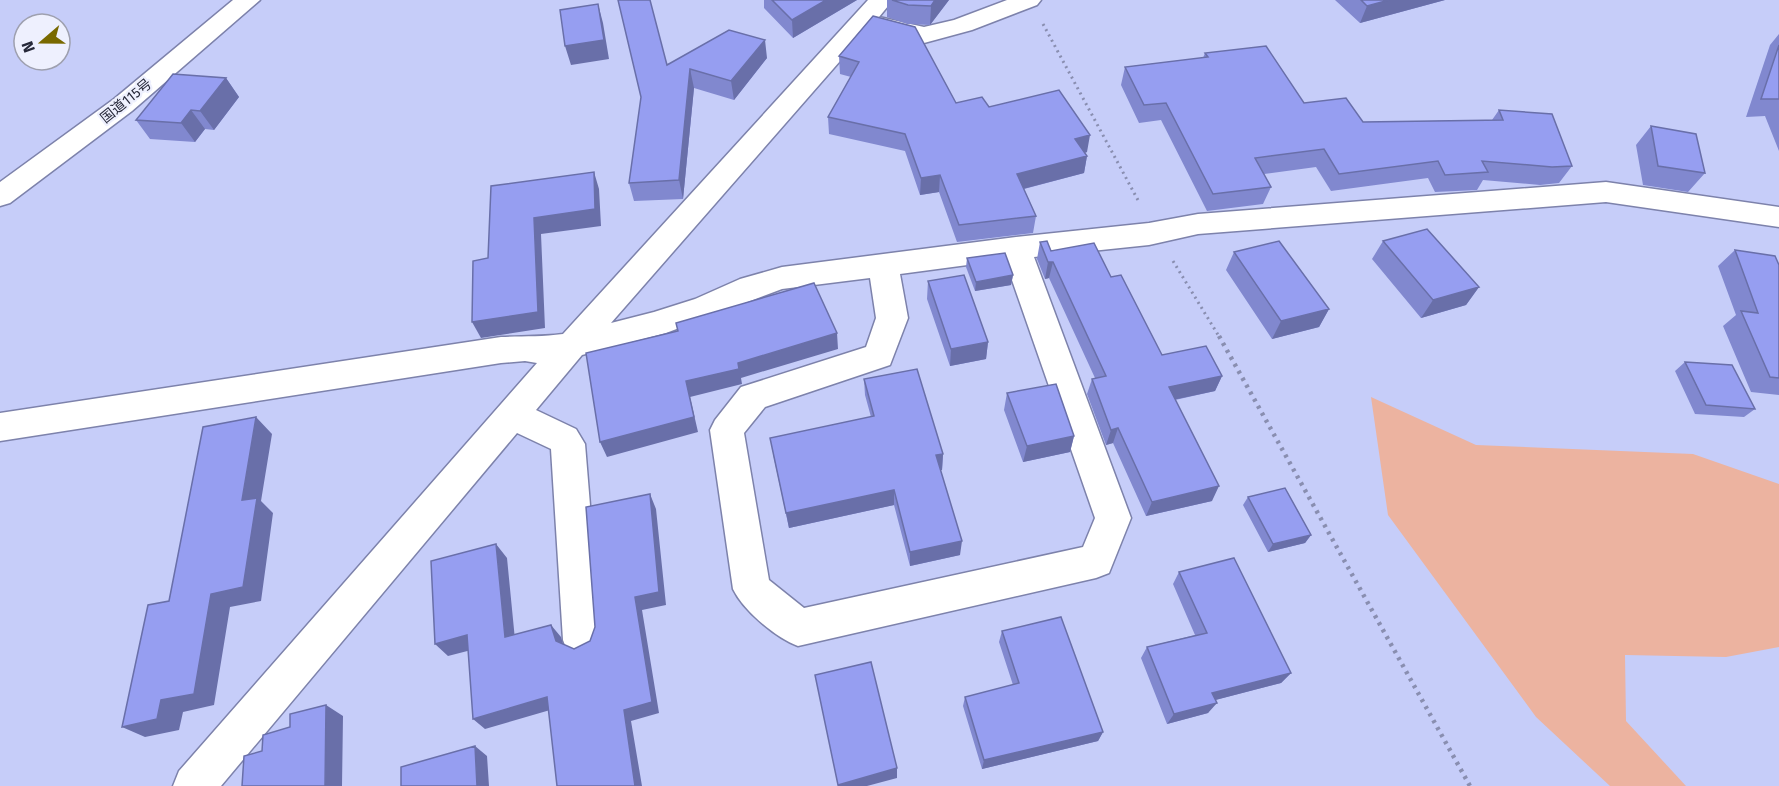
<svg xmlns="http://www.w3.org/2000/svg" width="1779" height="786" font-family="'Fira Sans','Noto Sans JP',sans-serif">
  <rect width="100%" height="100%" fill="#c6cdf9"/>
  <!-- green -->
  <path fill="#ecb3a0" d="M1371 397 1476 445 1693 454 1779 484V647L1726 657 1625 655 1626 721 1686 786H1610L1536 717 1388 515Z"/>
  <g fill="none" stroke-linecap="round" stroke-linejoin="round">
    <!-- minor casing -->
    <g stroke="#7d82ab" stroke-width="3">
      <path id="minor" d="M868 0H893L879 17 924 27 954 20 1007 0H1041L1037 5 972 30 924 43 868 29 611 323 654 312 695 299 740 279 782 267 1016 237 1149 223 1198 214 1606 182 1779 207V227L1606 202 1198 234 1149 245 1034 257 1131 518 1109 573 1096 578 798 646C776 638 743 610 733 589L710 430 715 420 741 387 866 347 876 318 870 278 782 289 666 333 582 355 536 410 576 429 585 444 601 640 596 653 582 659 568 653 563 640 551 449 517 433 221 786H173L179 771 537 363 525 361 501 363 0 441V413L501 337C522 336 541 337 563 334ZM1005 260 1095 518 1083 547 804 608 769 580 744 433 765 407 890 365 908 318 900 274Z"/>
    </g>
    <!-- highway casing -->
    <g stroke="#7d82ab" stroke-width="3">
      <path id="highway" d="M233 0H260L132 111 10 203 0 206V182L114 99Z"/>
    </g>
    <!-- path-far1 -->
    <path stroke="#898eb0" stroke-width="3" stroke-dasharray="2 4" stroke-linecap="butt" d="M1043 24 1139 202
      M1173 261 1220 338"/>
    <!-- path -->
    <path stroke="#898eb0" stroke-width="4.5" stroke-dasharray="3 5" stroke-linecap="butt" d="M1219 336 1470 786"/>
    <!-- minor -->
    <use href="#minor" fill="#fff" fill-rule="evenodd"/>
    <!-- highway -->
    <use href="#highway" fill="#fff" fill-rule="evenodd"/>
  </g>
  <!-- wall -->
  <path fill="#8188cf" d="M764 0H857L793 38 764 8Z
    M887 0H949L930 25 907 24 887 17Z
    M1335 0H1445L1360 23Z
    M873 16 956 103 989 107 1087 152 1085 153 1087 156 1084 173 1024 189 1036 216 1033 233 957 242 939 192 920 195 905 151 829 134 828 117 851 77 840 74 839 56Z
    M1779 34V151L1765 116 1746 117 1770 45Z
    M1205 53 1304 103 1363 122 1492 120 1499 110 1572 166 1559 183 1540 185 1483 180 1477 190 1435 192 1428 178 1331 191 1316 167 1264 174 1271 187 1263 204 1207 211 1161 120 1139 123 1121 85 1125 67 1203 58Z
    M767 58 734 100 694 88 683 199 634 201 629 183 667 65Z
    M226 78 239 97 214 130 205 129 195 142 150 139 136 120Z
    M1651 126 1705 173 1688 192 1643 185 1636 145Z
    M1383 241 1479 287 1466 305 1421 318 1372 259Z
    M1040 242 1051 251 1111 277 1162 355 1222 376 1215 391 1175 400 1212 501 1146 516 1113 443 1106 445 1087 394 1092 379 1095 378 1049 278 1045 279 1037 259Z
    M1735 250 1779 265V395L1751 392 1723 326 1736 315 1718 266Z
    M1234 252 1329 309 1319 327 1272 339 1226 270Z
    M967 258 1013 275 1011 285 975 291 966 267Z
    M928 281 988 342 986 359 950 366 927 299Z
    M1685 362 1755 409 1744 417 1695 414 1675 371Z
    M864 379 943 454 942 470H940L960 555 910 566 894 505 789 528 773 454 871 417 865 395Z
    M1007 393 1074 436 1070 452 1023 462 1004 410Z
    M1248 497 1311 535 1305 543 1268 552 1243 505Z
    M1179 572 1291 673 1281 683 1215 700 1208 713 1167 724 1141 658 1147 647 1195 635 1173 584Z
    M1002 631 1103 732 1098 741 982 769 963 706 965 697 1013 685 999 642Z"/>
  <!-- shaded-wall -->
  <path fill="#696fa9" d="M826 0H857L793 38 792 20Z
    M935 0H949L930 25 931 6Z
    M1389 0H1445L1360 23 1367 6Z
    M598 4 603 23 609 59 571 65 565 46Z
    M765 40 767 58 734 100 731 81Z
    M690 69 694 88 683 199 679 180Z
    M226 78 239 97 214 130 200 111Z
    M191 110 205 129 195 142 181 123Z
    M1090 135 1087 152 1072 156 1075 139Z
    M1087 156 1084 173 1015 191 1017 174Z
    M594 172 599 189 601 226 541 234 545 328 481 338 472 322 534 218Z
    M940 175 939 192 920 195 921 178Z
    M1048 262H1053L1049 278 1045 279Z
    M1013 275 1011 285 975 291 976 282Z
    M1479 287 1466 305 1421 318 1433 300Z
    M1329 309 1319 327 1272 339 1281 321Z
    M837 333 838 349 741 378 742 384 690 397 698 432 607 457 600 442 686 381 738 363Z
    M988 342 986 359 950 366 951 349Z
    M1222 376 1215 391 1163 402 1169 387Z
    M256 417 272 434 261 501 273 513 261 601 230 607 214 705 183 712 179 730 145 737 122 727 161 700 211 594 242 500Z
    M1118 428 1113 443 1106 445 1111 430Z
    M1074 436 1070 452 1023 462 1027 446Z
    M943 454 942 470 935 471 936 455Z
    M1219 486 1212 501 1146 516 1152 502Z
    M894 490V505L789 528 786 513Z
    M650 494 656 509 666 605 642 610 659 713 631 721 642 786H635L624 710 635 597Z
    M1311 535 1305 543 1268 552 1273 544Z
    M962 541 960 555 910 566V552Z
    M496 544 507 558 516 650 505 637Z
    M551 625 561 637 566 654 556 641Z
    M467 635 479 648 448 656 435 644Z
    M1291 673 1281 683 1204 703 1212 693Z
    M547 697 557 708 485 729 473 719Z
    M1217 703 1208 713 1167 724 1174 714Z
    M326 705 343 716 342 786H325Z
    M1103 732 1098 741 982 769 984 760Z
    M475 746 487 756 489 786H477Z
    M897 768V778L867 786H838V785Z"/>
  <!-- building -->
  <path fill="#969ef1" stroke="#696fa9" stroke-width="1.5" d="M618 0H650L667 65 729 30 765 40 731 81 690 69 679 180 629 183 641 97Z
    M772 0H826L792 20Z
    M892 0H935L931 6 908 5Z
    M1361 0H1389L1367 6Z
    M598 4 604 40 565 46 560 10Z
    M873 16 915 27 956 103 982 97 989 107 1059 90 1090 135 1075 139 1087 156 1017 174 1036 216 959 225 940 175 921 178 905 134 828 117 859 62 839 56Z
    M1779 45V99H1761Z
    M1266 46 1304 103 1346 98 1363 122 1503 120 1499 110 1552 114 1572 166 1552 167 1482 161 1488 172 1445 175 1438 161 1339 174 1324 149 1255 158 1271 187 1213 194 1166 103 1144 105 1125 67 1208 57 1205 53Z
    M173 74 226 78 200 111 191 110 181 123 136 120Z
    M1651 126 1696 134 1705 173 1658 166Z
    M594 172 595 209 534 218 538 312 472 322 473 261 488 258 491 186Z
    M1427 229 1479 287 1433 300 1383 241Z
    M1047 241 1051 251 1094 243 1111 277 1121 275 1162 355 1206 346 1222 376 1169 387 1219 486 1152 502 1118 428 1111 430 1092 379 1106 376 1053 262H1048L1040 242Z
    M1279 241 1329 309 1281 321 1234 252Z
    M1735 250 1775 256 1779 265V378L1770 377 1741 311 1758 313Z
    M1005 253 1013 275 976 282 967 258Z
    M964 275 988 342 951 349 928 281Z
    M814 283 837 333 738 363 739 369 686 381 694 417 600 442 586 353 678 331 676 323Z
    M1685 362 1732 365 1755 409 1706 405Z
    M917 369 943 454 936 455 962 541 910 552 894 490 786 513 770 438 874 416 864 379Z
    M1056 384 1074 436 1027 446 1007 393Z
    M256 417 242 500 257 498 243 587 211 594 194 694 161 700 157 719 122 727 148 605 169 601 203 427Z
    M1285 488 1311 535 1273 544 1248 497Z
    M650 494 659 592 635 597 652 702 624 710 635 786H557L547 697 473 719 467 635 435 644 431 561 496 544 505 637 551 625 556 641 574 649 590 641 595 627 586 507Z
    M1234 558 1291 673 1212 693 1217 703 1174 714 1147 647 1207 633 1179 572Z
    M1061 617 1103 732 984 760 965 697 1019 683 1002 631Z
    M871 662 897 768 838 785 815 675Z
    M326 705 325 786H242L244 756 262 751 263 735 290 727V714Z
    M475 746 477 786H401V767Z"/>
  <g text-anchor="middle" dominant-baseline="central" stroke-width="4.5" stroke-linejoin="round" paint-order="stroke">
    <!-- far-street labels -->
    <g font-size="14" fill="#262839" stroke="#eef0fe">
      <text transform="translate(126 101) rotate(-39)">国道115号</text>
    </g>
  </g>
  <!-- north arrow -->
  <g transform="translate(42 42) rotate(250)"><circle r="28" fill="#eef0fe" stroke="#9ea0af" stroke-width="1.5"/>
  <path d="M0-4.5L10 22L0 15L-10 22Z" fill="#796900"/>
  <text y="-9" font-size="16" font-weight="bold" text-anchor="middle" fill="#262839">N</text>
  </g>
</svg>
